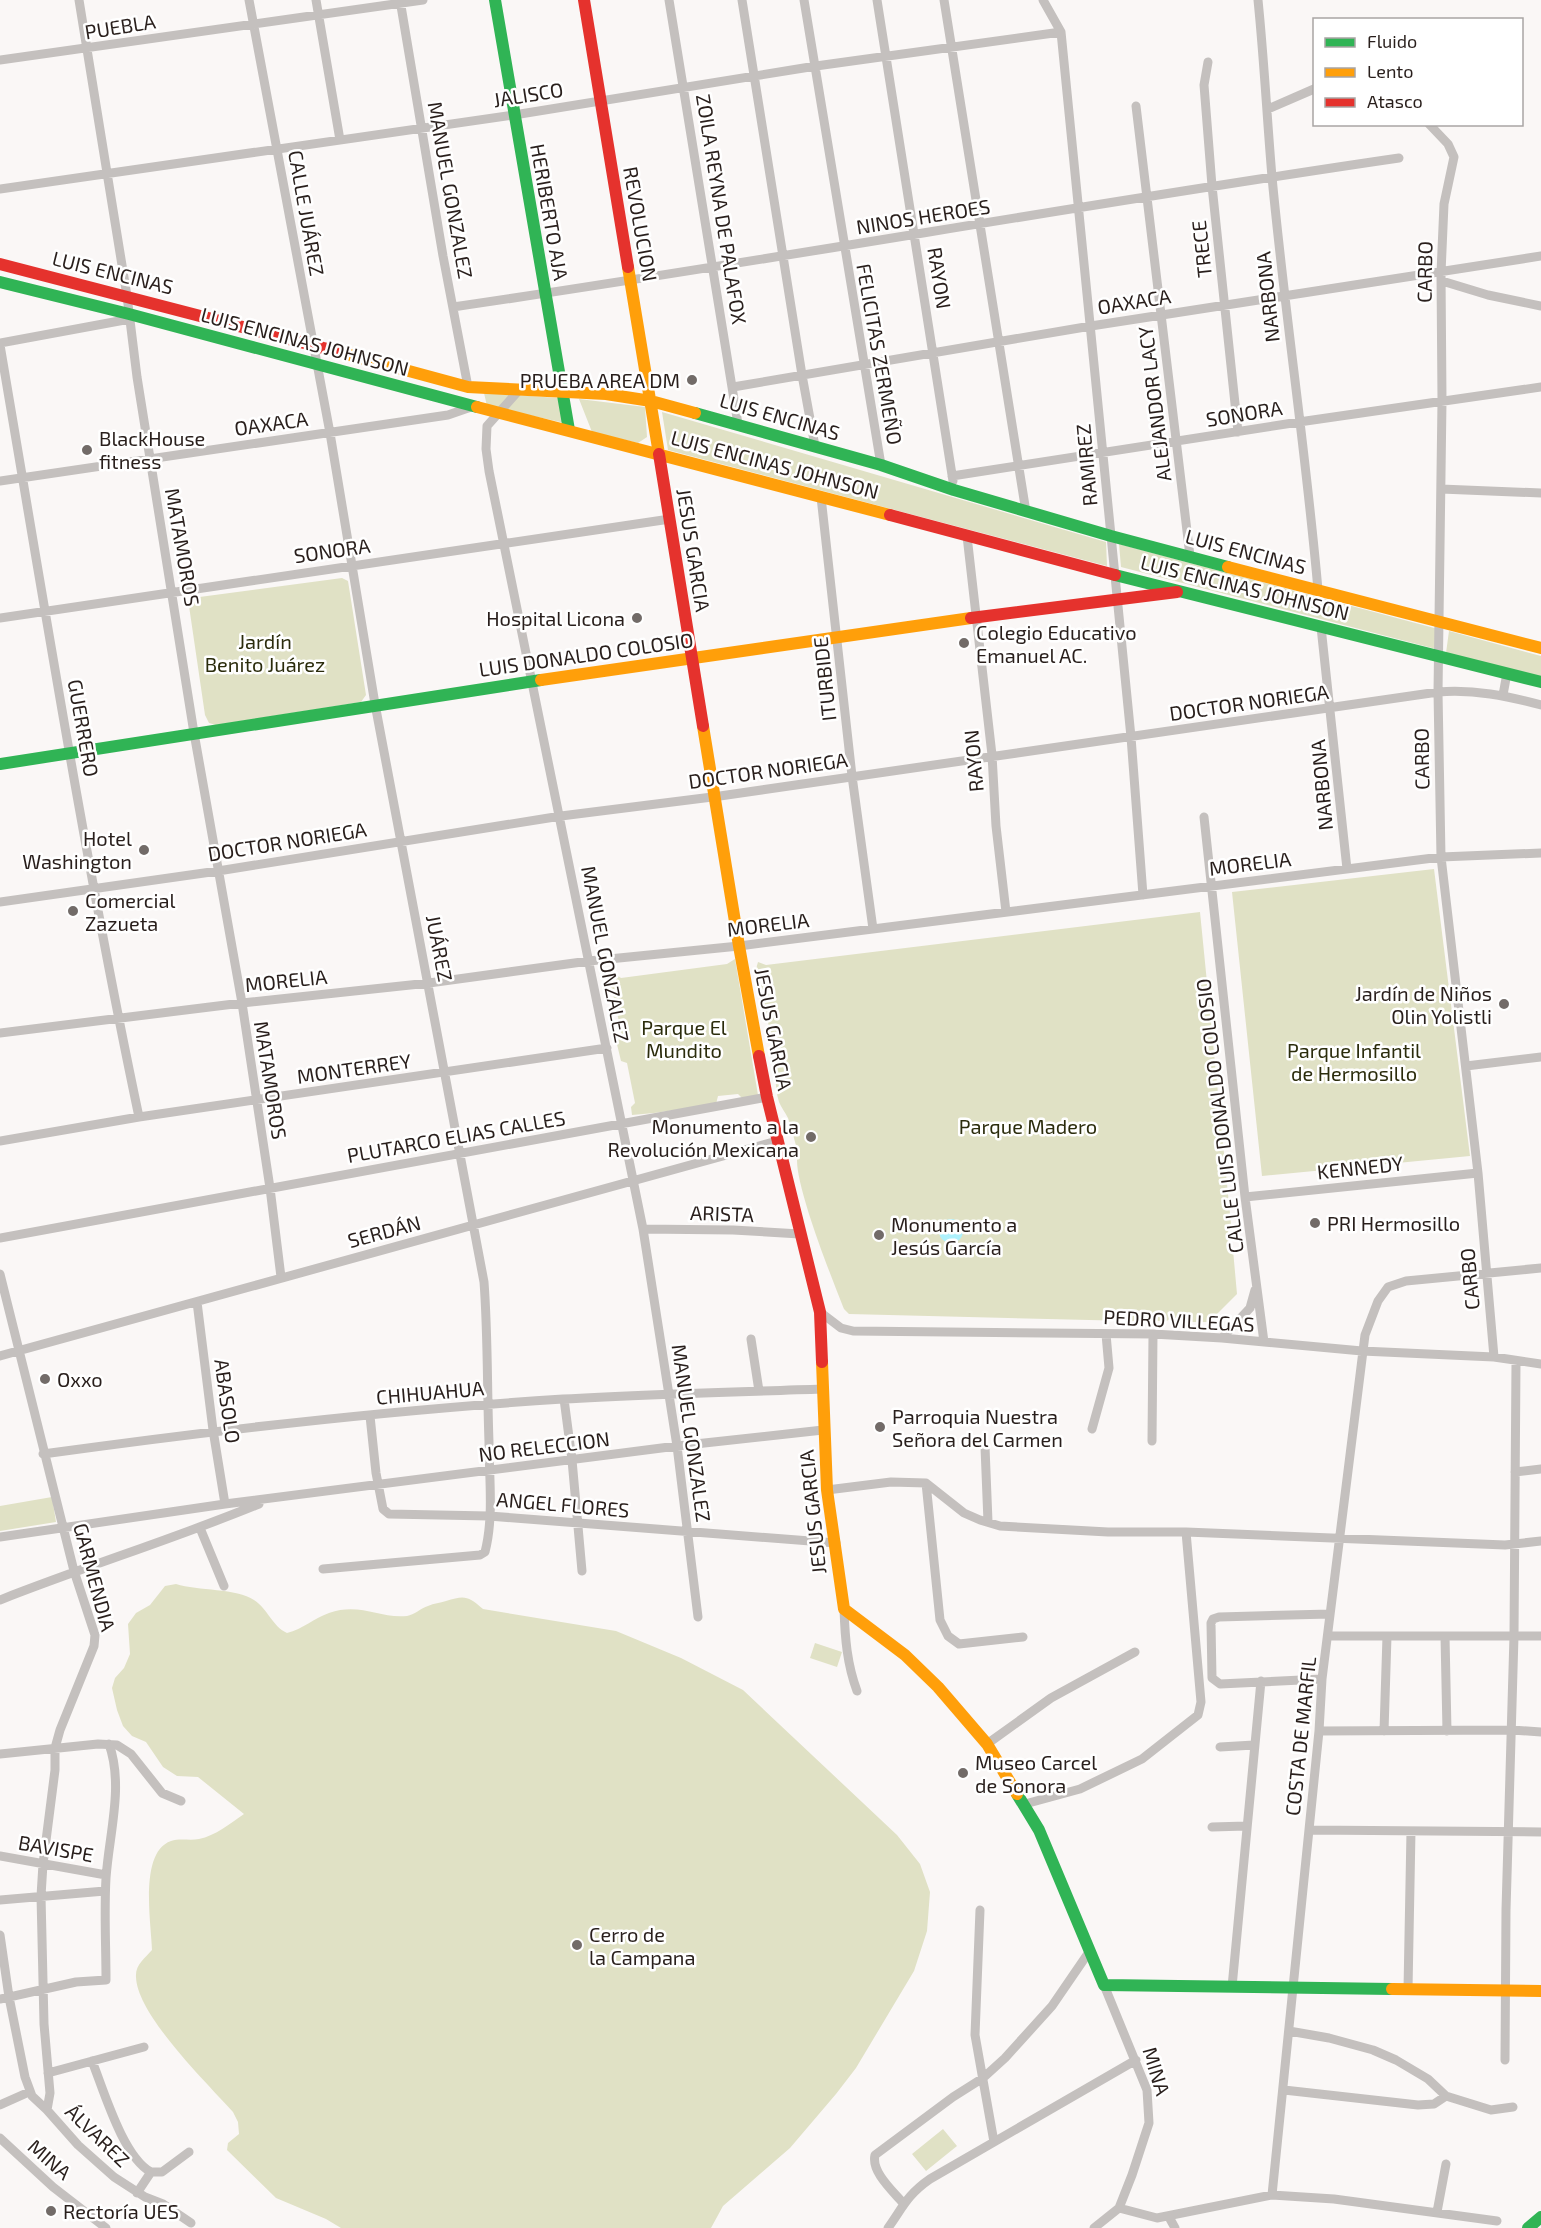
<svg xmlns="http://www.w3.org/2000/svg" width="1541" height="2228" font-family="'Exo 2',sans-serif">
  <rect width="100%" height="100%" fill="#faf7f6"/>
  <!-- green -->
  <path fill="#e0e1c5" d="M484 393 558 398 565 423 487 406Z
    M579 399 645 407 647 437 638 443 592 432Z
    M662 412 1106 542 1107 566 668 450Z
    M1119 544 1438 629 1436 649 1121 567Z
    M342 578 348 581 366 695 361 702 216 725 209 723 205 715 189 606 192 598Z
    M1449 631 1541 656V678L1446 653Z
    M1434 869 1470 1156 1262 1176 1232 892Z
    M1200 912 1231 1224C1226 1231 1227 1244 1233 1250L1237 1294 1209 1322H1190L1188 1318H1170L1167 1321H1131L849 1314 844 1309C834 1284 790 1174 798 1154 795 1142 792 1129 788 1118 785 1112 781 1107 779 1102 774 1086 776 1072 776 1056 775 1026 748 991 758 962L766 965Z
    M735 959 758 1095 742 1098 738 1094 718 1096 716 1104 654 1113 632 1115 631 1107 635 1103 627 1063 621 1061 615 1036H622L612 989 606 984 604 971H611L621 978 727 964Z
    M52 1497 56 1522 0 1531V1506Z
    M176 1584C198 1591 237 1588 254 1600 268 1609 272 1626 287 1633 303 1629 314 1618 329 1613 360 1602 380 1619 407 1616 414 1615 421 1608 428 1606 434 1603 440 1603 446 1601 465 1595 468 1596 483 1609L616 1631 681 1658 743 1690 897 1835 920 1864 930 1892 927 1931 914 1971 856 2068 836 2094 790 2148 723 2206 711 2228H341L326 2219 276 2198 227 2150 228 2143 239 2134 238 2122 233 2112C207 2083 137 2015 136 1977 135 1965 145 1958 152 1950 151 1922 139 1852 171 1841 180 1838 190 1841 199 1839 215 1836 231 1823 244 1814L198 1777 177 1776 163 1767 146 1742 132 1736 123 1726 117 1710 112 1688 115 1678 124 1668 130 1654 128 1624 136 1613 150 1605 165 1586Z
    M815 1643 842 1652 837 1667 810 1658Z
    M943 2129 957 2146 926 2171 912 2154Z"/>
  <!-- water -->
  <path fill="#aef1fc" d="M939 1231a12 12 0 1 1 24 0a12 12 0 1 1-24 0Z"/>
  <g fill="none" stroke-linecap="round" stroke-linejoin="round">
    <!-- street -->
    <path stroke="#c4c0be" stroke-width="9" d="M79 0 127 296 137 377 194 733 242 1003 270 1188 281 1277
      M249 0 330 433 375 704 484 1282C488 1335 487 1389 489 1442 489 1478 494 1517 485 1552L480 1555 323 1569
      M316 0 340 140
      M400 0 443 256 468 387
      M669 0 738 424
      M742 0 802 375 815 446
      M804 0 881 465
      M877 0 953 481
      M944 0 1026 512
      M1043 0 1061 32 1131 737 1143 895
      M1258 0C1264 59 1267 118 1272 177 1285 315 1306 452 1318 590
      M0 60 423 0
      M1208 62 1204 85 1212 186 1238 432
      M1136 106 1190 556
      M1268 109 1314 89
      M1429 124 1448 144 1454 157 1444 204 1441 273 1442 401 1438 692 1441 857 1478 1173 1494 1357
      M0 189 514 115 816 66 1061 32
      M1442 281 1488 295 1541 306
      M453 307C769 261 1083 204 1399 158
      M0 343 130 319
      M0 345C44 603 85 861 139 1117
      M733 387 1091 326 1541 256
      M520 389 487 426 486 449 489 471 643 1229 677 1446 698 1617
      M952 476 1299 422 1541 387
      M0 481 448 415 474 406
      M1441 489 1541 493
      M821 497 852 776 873 929
      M967 536 992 755 996 826 1006 912
      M0 618 670 519
      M1321 627 1347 869
      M1503 695 1507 673
      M1204 817 1245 1197 1264 1342
      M0 902 218 871 561 816 720 796 1438 692C1474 689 1507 696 1541 705
      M0 1033 242 1003 429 983 589 961 739 946 1441 857 1541 853
      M1466 1066 1541 1057
      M0 1141 139 1117 607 1048
      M1245 1197 1478 1173
      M643 1229 733 1230 800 1234
      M0 1238 767 1097
      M0 1274 74 1571 95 1635 94 1646 60 1730 55 1748V1770L43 1864 41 1896 44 2024 50 2093 47 2110 78 2145 114 2177 145 2197 163 2204 191 2223
      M197 1302 213 1430 225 1504
      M820 1312 841 1328 853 1331 1153 1334 1222 1338 1362 1351 1494 1357 1541 1364
      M1222 1338 1250 1308 1255 1290
      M751 1339 759 1391
      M0 1356 777 1141
      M564 1399 572 1460 582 1571
      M370 1416 376 1473 383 1509 389 1514 489 1516 836 1543
      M1092 1429 1109 1368 1106 1334
      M1152 1441 1153 1334
      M985 1447 988 1522
      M43 1454C216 1430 389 1410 563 1399 650 1394 736 1392 822 1389
      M1515 1472 1541 1469
      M926 1483 940 1620 948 1636 959 1644 1023 1637
      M827 1490 891 1482 926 1483 964 1513 980 1520 1000 1526 1108 1532H1186L1505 1545 1541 1541
      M200 1528 224 1586
      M0 1537 225 1504 677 1446 823 1430
      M0 1600C86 1566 174 1539 259 1504
      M844 1609C845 1638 847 1664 857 1691
      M1328 1636H1541
      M1445 1636 1447 1731
      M1322 1679 1220 1684 1212 1678 1211 1623 1213 1619 1219 1617 1330 1614
      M1319 1731 1512 1730 1541 1732
      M1384 1731 1387 1636
      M987 1744 1051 1698 1135 1652
      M1220 1747 1254 1745
      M0 1754 98 1744 117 1745 131 1754 162 1793 181 1801
      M1025 1804 1080 1789 1142 1759 1198 1715 1201 1702 1186 1532
      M1212 1827 1246 1826
      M1309 1830 1541 1832
      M0 1856 106 1875
      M0 1900 105 1891
      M980 1910 975 2035 994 2142
      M0 1935 9 1997 25 2077 32 2096 47 2110
      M1232 1987 1261 1681
      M1408 1989 1411 1831
      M0 1999 76 1982 106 1980C106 1946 104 1912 106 1878 109 1834 124 1786 109 1744
      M1289 2031 1329 2038 1373 2050 1396 2060 1428 2079 1446 2096 1491 2110 1513 2107
      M1505 2060 1506 1910 1514 1636 1516 1362
      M92 2061C104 2091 123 2157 151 2172
      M48 2073 144 2047
      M1284 2090 1418 2105 1434 2104 1446 2096
      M0 2105 29 2092
      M0 2138 53 2187 106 2228
      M151 2172H162L189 2152
      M137 2193 151 2172
      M1272 2195 1319 1731 1322 1679 1365 1335 1378 1301 1388 1287 1406 1281 1541 1268
      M903 2203C893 2191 871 2172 875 2155L953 2097 983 2078 1005 2058 1052 2006 1089 1952
      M1119 2208 1157 2218 1272 2195 1334 2199 1497 2221
      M1437 2212 1446 2164
      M1169 2217 1175 2228
      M888 2228C903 2207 907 2195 930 2179L1136 2060
      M1094 2228 1119 2208 1132 2175 1149 2123 1147 2090 1104 1985"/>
    <!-- fast -->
    <path stroke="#30b455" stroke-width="12" d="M495 0 569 430
      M0 282 129 314 477 407
      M695 413 881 465 954 490 1111 536 1228 567
      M1115 575 1541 682
      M0 764 541 680
      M1017 1794 1039 1830 1104 1985 1392 1989
      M1528 2228 1541 2217"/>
    <!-- slow -->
    <path stroke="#ff9f0a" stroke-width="12" d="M628 267 659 454
      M335 351 468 387 606 394 651 401 695 413
      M477 407 890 515
      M1228 567 1541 648
      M541 680 971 618
      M703 726 739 946 759 1056
      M822 1362 827 1490 844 1609 905 1655 938 1687 987 1744 1017 1794
      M1392 1989 1541 1991"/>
    <!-- jam -->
    <path stroke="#e5322d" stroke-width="12" d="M584 0 628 267
      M0 264 335 351
      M659 454 703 726
      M890 515 1115 575
      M971 618 1177 592
      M759 1056 767 1097 820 1312 822 1362"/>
  </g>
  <!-- markers -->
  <g fill="#726b68" stroke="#fff" stroke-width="2">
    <circle cx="692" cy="380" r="6"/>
    <circle cx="87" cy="450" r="6"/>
    <circle cx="637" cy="618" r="6"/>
    <circle cx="964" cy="643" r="6"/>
    <circle cx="144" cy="850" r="6"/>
    <circle cx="73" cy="911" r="6"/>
    <circle cx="1504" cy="1004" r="6"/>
    <circle cx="811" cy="1137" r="6"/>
    <circle cx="1315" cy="1223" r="6"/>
    <circle cx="879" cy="1235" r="6"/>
    <circle cx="45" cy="1379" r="6"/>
    <circle cx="880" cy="1427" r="6"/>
    <circle cx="963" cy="1773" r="6"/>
    <circle cx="577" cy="1945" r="6"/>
    <circle cx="51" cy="2211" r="6"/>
  </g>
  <g text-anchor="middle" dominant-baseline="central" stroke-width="5" stroke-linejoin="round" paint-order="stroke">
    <!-- street labels -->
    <g font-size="20" fill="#291f1c" stroke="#fff">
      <text transform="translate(120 26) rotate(-9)">PUEBLA</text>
      <text transform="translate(528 94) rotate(-9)">JALISCO</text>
      <text transform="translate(451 190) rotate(80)">MANUEL GONZALEZ</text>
      <text transform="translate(722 209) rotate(81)">ZOILA REYNA DE PALAFOX</text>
      <text transform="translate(550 212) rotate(80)">HERIBERTO AJA</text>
      <text transform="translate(307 213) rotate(80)">CALLE JUÁREZ</text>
      <text transform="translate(923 216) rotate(-9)">NINOS HEROES</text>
      <text transform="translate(641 224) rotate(80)">REVOLUCION</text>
      <text transform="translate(1201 249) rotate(-96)">TRECE</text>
      <text transform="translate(113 272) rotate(14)">LUIS ENCINAS</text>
      <text transform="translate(1424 272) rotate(-89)">CARBO</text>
      <text transform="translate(940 278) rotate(81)">RAYON</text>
      <text transform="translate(1267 297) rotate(-96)">NARBONA</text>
      <text transform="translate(1134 301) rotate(-9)">OAXACA</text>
      <text transform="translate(305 341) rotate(15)">LUIS ENCINAS JOHNSON</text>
      <text transform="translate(880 354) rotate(80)">FELICITAS ZERMEÑO</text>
      <text transform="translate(1154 404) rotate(-97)">ALEJANDOR LACY</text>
      <text transform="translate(1244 413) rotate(-9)">SONORA</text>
      <text transform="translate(780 416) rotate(16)">LUIS ENCINAS</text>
      <text transform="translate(271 423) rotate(-8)">OAXACA</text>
      <text transform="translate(775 464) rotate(15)">LUIS ENCINAS JOHNSON</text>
      <text transform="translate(1086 465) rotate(-95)">RAMIREZ</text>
      <text transform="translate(183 547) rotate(80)">MATAMOROS</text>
      <text transform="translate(332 550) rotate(-8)">SONORA</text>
      <text transform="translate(694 550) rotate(81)">JESUS GARCIA</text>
      <text transform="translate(1246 551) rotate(15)">LUIS ENCINAS</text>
      <text transform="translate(1245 587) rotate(14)">LUIS ENCINAS JOHNSON</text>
      <text transform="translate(586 654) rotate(-8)">LUIS DONALDO COLOSIO</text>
      <text transform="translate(824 679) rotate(-96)">ITURBIDE</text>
      <text transform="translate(1249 702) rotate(-8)">DOCTOR NORIEGA</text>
      <text transform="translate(84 728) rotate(80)">GUERRERO</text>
      <text transform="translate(1421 759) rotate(-91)">CARBO</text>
      <text transform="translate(973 761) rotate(-95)">RAYON</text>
      <text transform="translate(768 770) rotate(-8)">DOCTOR NORIEGA</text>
      <text transform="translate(1321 785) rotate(-95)">NARBONA</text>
      <text transform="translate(287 841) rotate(-9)">DOCTOR NORIEGA</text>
      <text transform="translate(1250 863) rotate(-7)">MORELIA</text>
      <text transform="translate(768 924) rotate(-7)">MORELIA</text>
      <text transform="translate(440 948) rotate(79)">JUÁREZ</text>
      <text transform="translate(606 954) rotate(79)">MANUEL GONZALEZ</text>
      <text transform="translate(286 980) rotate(-6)">MORELIA</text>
      <text transform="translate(774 1029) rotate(79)">JESUS GARCIA</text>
      <text transform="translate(354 1068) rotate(-8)">MONTERREY</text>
      <text transform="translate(271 1080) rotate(81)">MATAMOROS</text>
      <text transform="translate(1219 1116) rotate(-97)">CALLE LUIS DONALDO COLOSIO</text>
      <text transform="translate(456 1136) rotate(-10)">PLUTARCO ELIAS CALLES</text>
      <text transform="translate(1360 1167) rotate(-6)">KENNEDY</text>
      <text transform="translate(722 1213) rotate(2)">ARISTA</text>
      <text transform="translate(384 1231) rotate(-15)">SERDÁN</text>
      <text transform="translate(1469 1279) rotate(-95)">CARBO</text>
      <text transform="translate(1179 1320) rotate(3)">PEDRO VILLEGAS</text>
      <text transform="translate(430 1392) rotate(-5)">CHIHUAHUA</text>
      <text transform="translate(228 1401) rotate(82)">ABASOLO</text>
      <text transform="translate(692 1433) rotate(82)">MANUEL GONZALEZ</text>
      <text transform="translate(544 1446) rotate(-7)">NO RELECCION</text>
      <text transform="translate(563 1504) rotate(5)">ANGEL FLORES</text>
      <text transform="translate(812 1512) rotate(-96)">JESUS GARCIA</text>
      <text transform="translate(95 1577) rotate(75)">GARMENDIA</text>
      <text transform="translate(1300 1736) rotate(-84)">COSTA DE MARFIL</text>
      <text transform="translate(56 1848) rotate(10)">BAVISPE</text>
      <text transform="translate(1157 2071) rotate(73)">MINA</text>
      <text transform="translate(98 2135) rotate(44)">ÁLVAREZ</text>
      <text transform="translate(50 2159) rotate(41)">MINA</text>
    </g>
    <!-- poi labels -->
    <g font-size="20" fill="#291f1c" stroke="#fff" text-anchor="start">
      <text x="680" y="380" text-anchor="end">PRUEBA AREA DM</text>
      <text x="99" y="438">BlackHouse<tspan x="99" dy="23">fitness</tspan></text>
      <text x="625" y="618" text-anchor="end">Hospital Licona</text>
      <text x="976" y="632">Colegio Educativo<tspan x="976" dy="23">Emanuel AC.</tspan></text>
      <text x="132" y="838" text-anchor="end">Hotel<tspan x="132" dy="23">Washington</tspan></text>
      <text x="85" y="900">Comercial<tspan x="85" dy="23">Zazueta</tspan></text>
      <text x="1492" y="993" text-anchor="end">Jardín de Niños<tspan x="1492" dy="23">Olin Yolistli</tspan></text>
      <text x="799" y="1126" text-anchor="end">Monumento a la<tspan x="799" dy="23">Revolución Mexicana</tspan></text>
      <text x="1327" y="1223">PRI Hermosillo</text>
      <text x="891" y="1224">Monumento a<tspan x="891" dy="23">Jesús García</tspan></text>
      <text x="57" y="1379">Oxxo</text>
      <text x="892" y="1416">Parroquia Nuestra<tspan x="892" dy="23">Señora del Carmen</tspan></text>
      <text x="975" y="1762">Museo Carcel<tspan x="975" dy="23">de Sonora</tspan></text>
      <text x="589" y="1934">Cerro de<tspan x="589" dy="23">la Campana</tspan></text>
      <text x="63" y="2211">Rectoría UES</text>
    </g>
    <!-- park labels -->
    <g font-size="20" fill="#2b2c0c" stroke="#fff">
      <text x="265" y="641">Jardín<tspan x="265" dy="23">Benito Juárez</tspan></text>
      <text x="684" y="1027">Parque El<tspan x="684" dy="23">Mundito</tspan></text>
      <text x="1354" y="1050">Parque Infantil<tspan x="1354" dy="23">de Hermosillo</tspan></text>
      <text x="1028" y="1126">Parque Madero</text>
    </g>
  </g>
  <!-- legend -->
  <rect x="1313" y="18" width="210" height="108" fill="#ffffff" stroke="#a9a5a4" stroke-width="1.5"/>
  <rect x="1325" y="38" width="30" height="9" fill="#30b455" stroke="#a9a5a4" stroke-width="1.5"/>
  <text x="1367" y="48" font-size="18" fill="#291f1c">Fluido</text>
  <rect x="1325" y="68" width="30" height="9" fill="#ff9f0a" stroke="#a9a5a4" stroke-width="1.5"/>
  <text x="1367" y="78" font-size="18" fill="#291f1c">Lento</text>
  <rect x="1325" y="98" width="30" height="9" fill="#e5322d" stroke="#a9a5a4" stroke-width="1.5"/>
  <text x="1367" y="108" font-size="18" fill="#291f1c">Atasco</text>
</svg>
